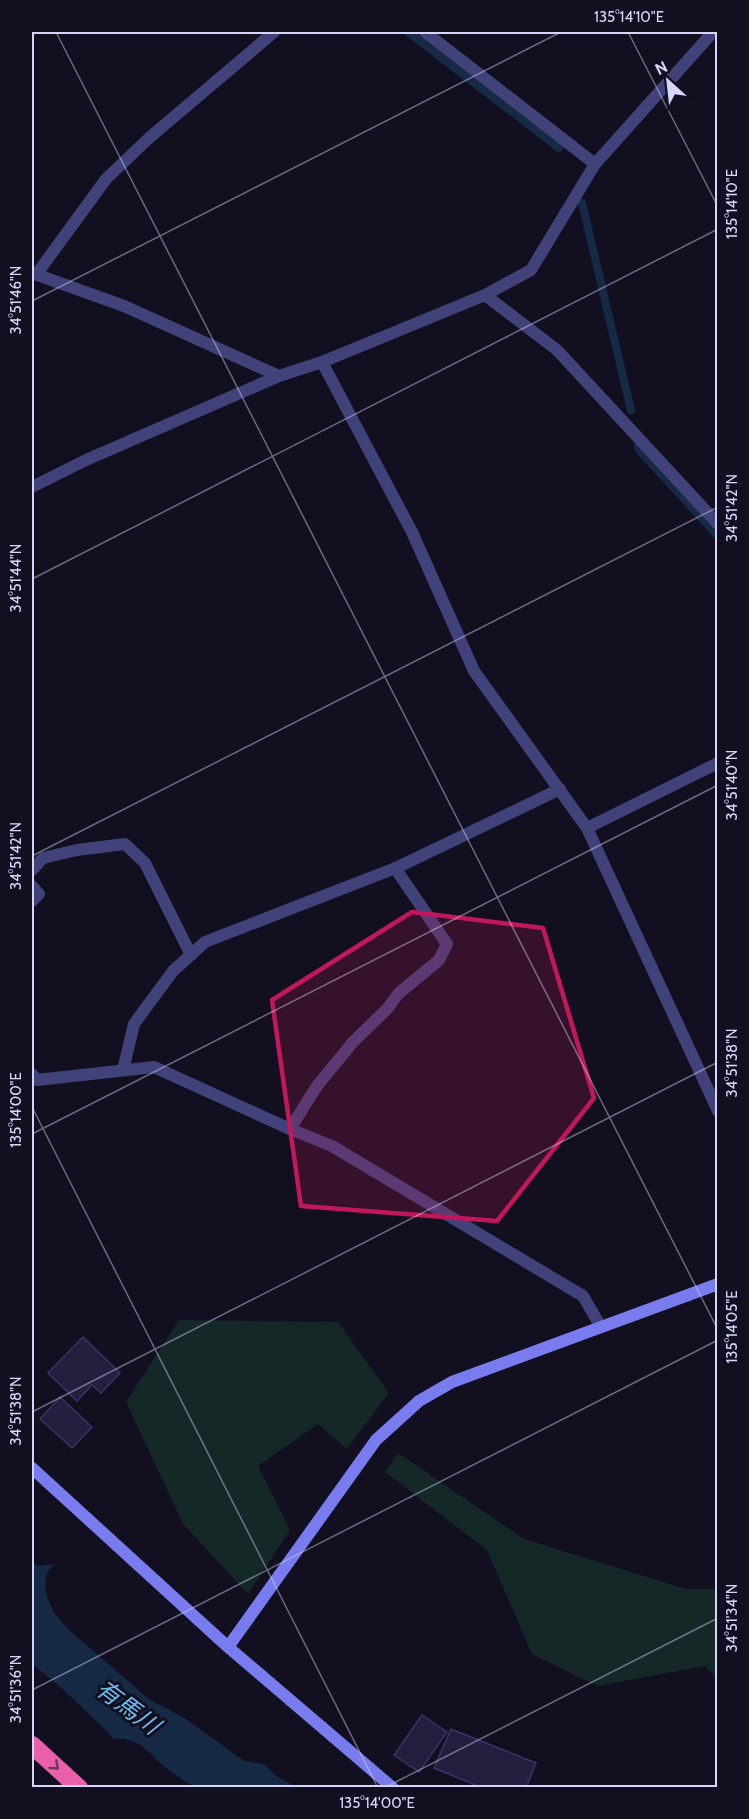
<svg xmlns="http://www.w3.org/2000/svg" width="749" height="1819" font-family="Cabin,'Noto Sans JP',sans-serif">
  <rect width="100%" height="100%" fill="#121020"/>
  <!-- green -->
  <path fill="#142927" d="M179 1320 338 1322 389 1393 347 1449 318 1424 258 1466 290 1530 248 1594 183 1524 126 1402Z
    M398 1453 524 1539 686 1589H717V1679L705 1666 597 1686 532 1654 487 1550 385 1472Z"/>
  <!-- water -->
  <path fill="#162a45" d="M32 1561 37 1566 54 1564 47 1573 45 1585 47 1597 54 1613 69 1630 150 1700 183 1717 244 1761 264 1764 276 1776 296 1787H194L192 1785C183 1780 173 1774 165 1767 148 1752 138 1736 114 1739 88 1712 61 1686 32 1664Z"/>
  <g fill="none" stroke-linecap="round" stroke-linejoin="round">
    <!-- stream -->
    <path stroke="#162a45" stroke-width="8" d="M408 32 559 148
      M582 203 631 410
      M638 446 639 450 718 536"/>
  </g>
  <!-- building -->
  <path fill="#231f3f" stroke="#3b3368" stroke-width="1.5" d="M83 1337 120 1373 101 1393 92 1385 77 1401 48 1373Z
    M60 1397 92 1427 72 1448 40 1419Z
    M422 1715 447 1732 419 1772 394 1755Z
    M451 1729 536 1763 526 1788H483L434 1768Z"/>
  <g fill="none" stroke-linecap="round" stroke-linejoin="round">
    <!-- lane -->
    <path stroke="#414279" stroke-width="12" d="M32 870 43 858 77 850 125 844 145 863 191 955
      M32 886 39 894 32 901
      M290 1129 317 1086 353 1042 387 1009 399 993 439 960 447 944 395 868"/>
    <!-- street -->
    <path stroke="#414279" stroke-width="12" d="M425 32 595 164
      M32 273 124 306 279 376
      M36 275 106 179 149 138 274 32
      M485 295 557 350 718 524
      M322 362 412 532 474 671 587 828 718 1111
      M32 487 86 460 279 376 322 362 485 295 531 270 595 164 713 32
      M587 828 718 763
      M123 1070 134 1024 173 971 205 942 398 867 560 789
      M32 1074 37 1080 154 1067 290 1129 332 1146 583 1296 601 1327"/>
    <!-- secondary -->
    <path stroke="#787cee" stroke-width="12" d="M32 1468 228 1647 393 1788
      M228 1647 376 1440 419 1401 452 1382 718 1284"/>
    <!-- highway -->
    <path stroke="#ea5faa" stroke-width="18" d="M32 1745 79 1788"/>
  </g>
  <!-- one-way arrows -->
  <defs><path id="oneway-chevron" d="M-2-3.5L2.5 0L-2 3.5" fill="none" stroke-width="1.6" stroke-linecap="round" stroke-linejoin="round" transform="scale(1.5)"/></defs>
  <use stroke="#73345e" href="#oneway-chevron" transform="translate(55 1766) rotate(42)"/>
  <!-- marked area -->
  <path fill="#c2185b" fill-opacity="0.2" stroke="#c2185b" stroke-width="4.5" stroke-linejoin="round" d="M412 912 543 928 594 1098 497 1221 301 1206 272 1000Z"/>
  <!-- ticks -->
  <path fill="none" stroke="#d7d5fa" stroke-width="1.5" stroke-opacity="0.45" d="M56 32 718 1330M628 32 718 207M32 301 561 32M32 579 718 229M32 856 718 507M32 1107 378 1788M32 1134 718 785M32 1412 718 1062M32 1690 718 1340M384 1788 718 1618"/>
  <g text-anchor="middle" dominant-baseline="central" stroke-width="6" stroke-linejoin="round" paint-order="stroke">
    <!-- water labels -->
    <g font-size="24" font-style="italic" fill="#70baed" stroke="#121020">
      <text transform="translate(128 1707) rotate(37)">有馬川</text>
    </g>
  </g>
  <!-- border -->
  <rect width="749" height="1819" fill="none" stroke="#121020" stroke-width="66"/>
  <!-- north arrow -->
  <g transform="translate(668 81) rotate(333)" stroke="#121020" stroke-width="4.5" paint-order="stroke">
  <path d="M0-4.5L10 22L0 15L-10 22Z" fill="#d7d5fa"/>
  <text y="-9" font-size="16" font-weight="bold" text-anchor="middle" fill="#d7d5fa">N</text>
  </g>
  <rect x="33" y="33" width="683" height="1753" fill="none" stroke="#d7d5fa" stroke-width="2"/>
  <g font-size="15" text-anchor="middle" fill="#d7d5fa">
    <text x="629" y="22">135°14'10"E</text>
    <text transform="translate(732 204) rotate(-90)" y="5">135°14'10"E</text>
    <text transform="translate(16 300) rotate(-90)" y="5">34°51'46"N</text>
    <text transform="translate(732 508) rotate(-90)" y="5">34°51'42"N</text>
    <text transform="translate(16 578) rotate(-90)" y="5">34°51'44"N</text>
    <text transform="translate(732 785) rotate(-90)" y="5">34°51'40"N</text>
    <text transform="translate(16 856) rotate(-90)" y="5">34°51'42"N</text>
    <text transform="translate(732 1063) rotate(-90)" y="5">34°51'38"N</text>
    <text transform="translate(16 1110) rotate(-90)" y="5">135°14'00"E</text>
    <text transform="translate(732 1327) rotate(-90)" y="5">135°14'05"E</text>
    <text transform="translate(16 1411) rotate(-90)" y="5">34°51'38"N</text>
    <text transform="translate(732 1618) rotate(-90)" y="5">34°51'34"N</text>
    <text transform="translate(16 1689) rotate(-90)" y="5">34°51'36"N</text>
    <text x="377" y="1808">135°14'00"E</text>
  </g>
</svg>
